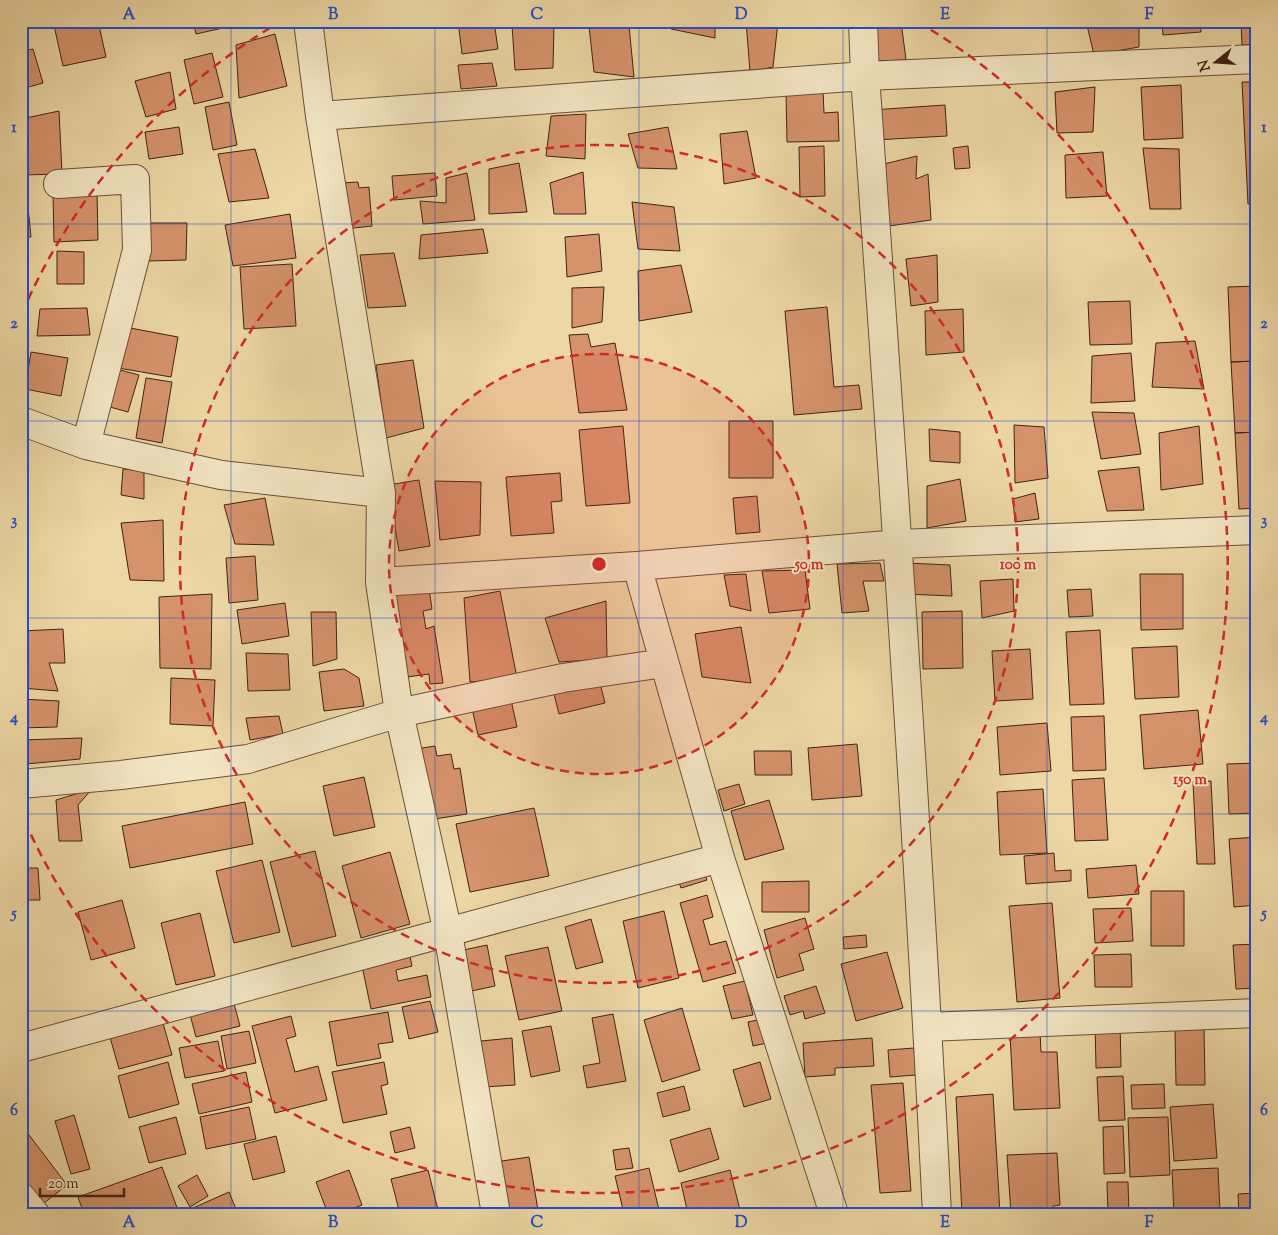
<svg xmlns="http://www.w3.org/2000/svg" width="1278" height="1235" font-family="'Sorts Mill Goudy',serif">
  <rect width="100%" height="100%" fill="#edd8a5"/>
  <filter id="stains"><feTurbulence type="fractalNoise" baseFrequency=".004" numOctaves="4"/><feColorMatrix values="0 0 0 0 .2 0 0 0 0 .09 0 0 0 0 .02 0 0 0 .5 -.17"/></filter>
  <radialGradient id="worn" r=".72"><stop offset=".6" stop-color="#630" stop-opacity="0"/><stop offset="1" stop-color="#630" stop-opacity=".3"/></radialGradient>
  <!-- building -->
  <path fill="#d6936b" stroke="#402215" d="M53 21H98L106 57 63 66Z
    M193 21H235L236 25 196 34Z
    M389 21H417L418 24 389 22Z
    M458 21H494L498 49 462 54Z
    M671 21H715V38L671 29Z
    M746 21 778 22 773 67 750 72Z
    M871 21H901L906 60 874 61Z
    M1086 21H1139V47L1094 55Z
    M1162 21H1200L1201 32 1163 35Z
    M1241 21H1257V44L1242 45Z
    M554 24 553 68 515 70 512 25Z
    M589 26H629L634 77 594 72Z
    M275 34 287 86 239 98 236 45Z
    M33 49 43 83 21 89V52Z
    M212 53 223 97 194 104 184 60Z
    M492 63 497 86 461 89 458 65Z
    M170 72 176 109 146 117 135 81Z
    M1242 82H1257V203L1248 204Z
    M1181 85 1183 138 1144 140 1141 87Z
    M1095 87 1093 132 1057 133 1055 92Z
    M823 90 824 113 838 112 839 141 787 142 786 91Z
    M229 102 237 145 213 150 205 107Z
    M945 105 947 136 875 140 872 110Z
    M59 111 62 174 21 175V119Z
    M586 114 585 159 546 156 551 116Z
    M179 127 183 154 149 159 145 132Z
    M668 127 677 169 638 168 628 134Z
    M747 131 756 178 724 184 720 134Z
    M824 146 825 196 800 197 799 147Z
    M968 146 970 168 955 169 953 148Z
    M1143 148 1179 149 1181 209H1150Z
    M255 149 269 198 229 202 218 154Z
    M1103 152 1107 196 1066 198 1065 155Z
    M917 156 916 179 928 174 931 220 882 227 876 166Z
    M519 163 527 212 489 214V169Z
    M583 172 586 214H554L550 183Z
    M435 173 437 196 394 200 392 176Z
    M467 173 475 220 423 224 420 201 446 203V178Z
    M358 182 359 188 369 187 372 226 345 229 341 183Z
    M97 193 98 240 54 242 53 194Z
    M632 202 674 207 680 251 638 249Z
    M21 207H28L31 237H21Z
    M290 214 296 258 233 266 225 225Z
    M148 223H187L186 260 148 261Z
    M483 229 488 253 419 259 421 235Z
    M599 234 602 271 567 277 565 237Z
    M57 251 84 252V284H57Z
    M394 253 406 306 368 308 360 255Z
    M937 255 938 302 911 306 906 259Z
    M292 264 296 326 244 329 240 267Z
    M681 265 692 312 639 321 638 271Z
    M1257 286V361L1231 362 1228 287Z
    M604 287 602 322 572 328V288Z
    M1130 301 1132 344 1090 345 1088 302Z
    M827 307 834 387 859 385 862 409 794 415 785 311Z
    M87 308 90 335 37 336 40 309Z
    M963 309 964 352 926 355 925 311Z
    M125 327 178 337 171 377 118 368Z
    M588 334 591 347 615 343 627 410 579 413 569 335Z
    M1195 341 1204 389 1152 387 1156 343Z
    M31 352 68 358 61 396 25 389Z
    M1131 353 1135 401 1091 403 1092 356Z
    M413 360 424 428 386 438 376 365Z
    M1257 361V432L1235 433 1231 362Z
    M109 367 139 375 128 412 99 404Z
    M146 378 172 382 162 443 136 438Z
    M1092 412 1134 413 1141 454 1101 459Z
    M729 421H773V478H729Z
    M1014 425 1044 427 1048 478 1015 483Z
    M623 426 630 503 586 506 579 430Z
    M1199 426 1203 484 1161 490 1159 433Z
    M929 429 960 432V463L930 461Z
    M1257 432V508L1239 509 1235 433Z
    M1139 467 1144 510 1107 511 1098 471Z
    M123 469 144 471V499L121 495Z
    M560 473 562 501 551 502 554 533 511 536 506 477Z
    M960 479 966 521 927 528V486Z
    M419 480 430 546 399 551 388 485Z
    M435 481 481 482 480 535 440 540Z
    M1035 493 1039 519 1015 522 1013 499Z
    M757 496 760 532 736 534 733 498Z
    M265 498 274 545 235 544 224 505Z
    M163 520 164 581 130 580 121 523Z
    M255 556 258 600 229 603 226 558Z
    M880 563 884 581H863L869 611 842 613 837 564Z
    M906 563 950 565 952 596 904 594Z
    M805 570 810 609 769 613 762 571Z
    M746 574 751 611 730 606 724 575Z
    M1140 574H1183V629L1141 630Z
    M1013 579 1014 611 982 618 980 581Z
    M429 589 432 609 423 611 426 629 434 626 443 683 430 684 429 674 407 677 395 594Z
    M1091 589 1093 616 1069 617 1067 590Z
    M500 591 517 678 470 682 464 598Z
    M212 594 211 669 160 668 159 597Z
    M606 601 607 659 559 662 545 618Z
    M285 603 289 636 242 644 237 610Z
    M962 611 963 668 923 669 922 612Z
    M311 612H336L337 659 313 666Z
    M741 627 751 683 702 677 695 634Z
    M63 629 65 663H49L58 691 21 688V631Z
    M1100 630 1104 704 1070 705 1066 632Z
    M1177 646 1179 697 1135 699 1132 648Z
    M1030 649 1033 699 995 701 992 651Z
    M246 653 288 654 290 690 248 691Z
    M344 669 359 678 364 706 324 711 319 672Z
    M171 678 215 680 213 726 170 724Z
    M599 679 605 703 559 714 553 690Z
    M21 699 59 701 57 727 21 728Z
    M511 700 517 727 478 735 472 708Z
    M1198 710 1203 764 1144 769 1140 715Z
    M279 716 283 734 250 740 246 718Z
    M1104 716 1106 770 1073 771 1071 717Z
    M1047 723 1051 771 1000 775 997 727Z
    M82 738 80 759 26 764 21 740Z
    M857 744 862 796 812 800 808 748Z
    M435 746 437 756 451 754 454 769 460 768 467 814 428 820 416 749Z
    M754 751H791L792 775H755Z
    M1257 763V813L1229 814 1227 764Z
    M364 777 375 827 334 836 323 786Z
    M1104 778 1108 840 1075 841 1072 780Z
    M1211 781 1215 864H1197L1193 782Z
    M739 784 745 804 724 811 718 790Z
    M92 789 78 805 82 841H59L56 800Z
    M1043 789 1047 853 1000 855 997 792Z
    M769 800 784 849 745 860 731 811Z
    M245 802 253 844 130 868 122 826Z
    M534 808 549 876 470 892 456 824Z
    M1257 837V905L1234 907 1229 839Z
    M315 851 336 936 292 947 270 862Z
    M390 852 410 924 361 938 342 866Z
    M1054 853 1055 871 1071 870V881L1026 884 1024 856Z
    M262 860 280 932 234 943 216 871Z
    M1136 865 1139 894 1088 898 1086 869Z
    M702 866 707 880 681 888 676 874Z
    M21 868H38L40 900H21Z
    M809 881V912H762V882Z
    M1151 891H1184V946H1151Z
    M707 895 713 917 703 920 710 945 726 941 736 973 703 982 680 903Z
    M122 900 135 948 91 960 78 912Z
    M1052 903 1060 998 1017 1002 1009 906Z
    M1131 908 1133 941 1095 943 1093 909Z
    M664 911 679 978 638 988 623 921Z
    M200 913 215 976 176 985 161 923Z
    M805 918 814 949 799 954 804 970 777 978 764 930Z
    M591 919 603 962 576 969 565 927Z
    M866 935 867 947 844 949 843 937Z
    M1257 944V988L1236 989 1233 945Z
    M487 945 495 986 467 992 459 951Z
    M548 947 562 1011 519 1020 505 956Z
    M409 951 412 966 396 970 398 981 427 975 431 997 371 1009 361 961Z
    M887 952 903 1008 856 1021 841 964Z
    M1131 954 1132 987H1095L1094 955Z
    M745 981 753 1015 732 1019 723 986Z
    M816 986 825 1013 805 1019 803 1011 790 1015 784 996Z
    M232 996 240 1026 196 1037 188 1007Z
    M430 1001 438 1032 409 1039 402 1007Z
    M682 1008 700 1070 662 1082 644 1020Z
    M388 1012 393 1042 378 1044 381 1058 337 1066 329 1022Z
    M613 1014 626 1081 587 1088 583 1066 600 1063 592 1018Z
    M161 1016 172 1055 119 1069 108 1030Z
    M291 1016 296 1036 286 1039 295 1072 318 1066 327 1100 275 1113 252 1026Z
    M767 1018 772 1042 753 1046 748 1022Z
    M1120 1022 1121 1067 1096 1068 1095 1023Z
    M551 1026 560 1071 531 1077 522 1031Z
    M1175 1028H1204L1205 1085H1176Z
    M249 1031 256 1063 227 1069 221 1036Z
    M1040 1032 1041 1052H1057L1060 1108 1014 1110 1010 1034Z
    M512 1038 515 1085 484 1087 481 1041Z
    M872 1038 874 1066 835 1068V1075L805 1077 803 1043Z
    M218 1041 224 1071 185 1078 179 1048Z
    M914 1048 916 1075 890 1077 888 1050Z
    M168 1062 179 1104 129 1118 118 1076Z
    M384 1062 388 1084 381 1086 387 1114 343 1123 332 1072Z
    M760 1062 771 1099 744 1107 733 1070Z
    M246 1072 252 1102 199 1114 192 1084Z
    M1123 1076 1125 1120 1099 1121 1097 1077Z
    M1254 1078H1257V1093H1253Z
    M903 1083 911 1191 880 1193 871 1085Z
    M1164 1084 1165 1108 1132 1109 1131 1085Z
    M684 1086 690 1110 663 1117 657 1093Z
    M993 1094 1000 1214H962L956 1097Z
    M1213 1104 1217 1158 1174 1161 1170 1107Z
    M249 1107 256 1139 206 1149 200 1117Z
    M74 1115 90 1169 71 1174 55 1121Z
    M176 1117 186 1154 149 1163 139 1127Z
    M1168 1117 1170 1175 1130 1177 1128 1118Z
    M1123 1126 1125 1173 1104 1174 1103 1127Z
    M23 1127 67 1185 39 1207 21 1184V1128Z
    M410 1127 415 1148 395 1153 390 1132Z
    M710 1128 719 1159 679 1172 670 1140Z
    M276 1136 285 1172 253 1180 244 1144Z
    M629 1148 633 1168 616 1170 613 1150Z
    M1057 1153 1060 1205 1053 1206V1214H1011L1007 1155Z
    M529 1157 538 1210 503 1214 495 1162Z
    M162 1167 179 1213 84 1214 78 1197Z
    M649 1168 660 1214H624L615 1176Z
    M1218 1168 1220 1212 1174 1214 1172 1170Z
    M349 1170 362 1205 339 1214H328L316 1182Z
    M428 1170 439 1214H400L391 1179Z
    M730 1170 741 1214H688L681 1183Z
    M197 1175 208 1196 190 1207 178 1186Z
    M1107 1182H1128L1129 1214H1108Z
    M229 1192 238 1214H196L193 1208Z
    M1257 1193V1214H1239L1238 1194Z"/>
  <g fill="none" stroke-linecap="round" stroke-linejoin="round">
    <!-- minor casing -->
    <g stroke="#6b5039" stroke-width="30">
      <path id="minor" d="M308 21 320 116 381 493 380 582 399 713 448 933 496 1214
        M863 21 865 76C892 455 918 834 937 1214
        M320 116 865 76 1257 59
        M58 184 135 179 137 250 86 445
        M21 421 86 445 221 475 381 493
        M637 566 720 858 834 1214
        M380 582 637 566 899 544 1257 530
        M21 784 121 775 248 759 399 713 563 678 664 663
        M927 1027 1257 1013
        M21 1048 720 858
        M21 1197 35 1214"/>
    </g>
    <!-- minor -->
    <use href="#minor" stroke="#f3e6c4" stroke-width="28"/>
  </g>
  <!-- grid -->
  <path fill="none" stroke="#1d4ed8" stroke-width="1" stroke-opacity="0.55" d="M231 21V1214M435 21V1214M639 21V1214M843 21V1214M1047 21V1214M21 224H1257M21 421H1257M21 618H1257M21 814H1257M21 1011H1257"/>
  <!-- distance rings -->
  <circle cx="599" cy="564" r="210" fill="#d62828" fill-opacity=".12"/>
  <g fill="none" stroke="#d62828" stroke-width="2.5" stroke-dasharray="9 6">
    <circle cx="599" cy="564" r="210"/>
    <circle cx="599" cy="564" r="419"/>
    <path d="M22 313A629 629 0 0 1 280 22M918 22A629 629 0 1 1 22 815"/>
  </g>
  <circle cx="599" cy="564" r="8" fill="#d62828" stroke="#f3e6c4" stroke-width="2.5"/>
  <g font-size="15" text-anchor="middle" font-weight="bold" fill="#d62828" stroke="#f3e6c4" stroke-width="4" stroke-linejoin="round" paint-order="stroke">
    <text x="809" y="569">50 m</text>
    <text x="1018" y="569">100 m</text>
    <text x="1190" y="784">150 m</text>
  </g>
  <!-- margin -->
  <rect width="1278" height="1235" fill="none" stroke="#edd8a5" stroke-width="55"/>
  <!-- north arrow -->
  <g transform="translate(1216 62) rotate(253)" stroke="#f3e6c4" stroke-width="4" paint-order="stroke">
  <path d="M0-4L9 19L0 12L-9 19Z" fill="#402215"/>
  <text y="-8" font-size="14" font-weight="bold" text-anchor="middle" fill="#402215">N</text>
  </g>
  <!-- scale -->
  <path d="M40 1188v8h84v-8" fill="none" stroke="#402215" stroke-width="2.5"/>
  <text x="48" y="1188" font-size="15" fill="#402215" stroke="#f3e6c4" stroke-width="4" paint-order="stroke">20 m</text>
  <rect x="28" y="28" width="1222" height="1180" fill="none" stroke="#1d4ed8" stroke-width="2"/>
  <g font-size="16" text-anchor="middle" font-weight="bold" fill="#1d4ed8">
    <text x="129" y="19">A</text>
    <text x="333" y="19">B</text>
    <text x="537" y="19">C</text>
    <text x="741" y="19">D</text>
    <text x="945" y="19">E</text>
    <text x="1149" y="19">F</text>
    <text x="14" y="132">1</text>
    <text x="1264" y="132">1</text>
    <text x="14" y="328">2</text>
    <text x="1264" y="328">2</text>
    <text x="14" y="525">3</text>
    <text x="1264" y="525">3</text>
    <text x="14" y="722">4</text>
    <text x="1264" y="722">4</text>
    <text x="14" y="918">5</text>
    <text x="1264" y="918">5</text>
    <text x="14" y="1115">6</text>
    <text x="1264" y="1115">6</text>
    <text x="129" y="1227">A</text>
    <text x="333" y="1227">B</text>
    <text x="537" y="1227">C</text>
    <text x="741" y="1227">D</text>
    <text x="945" y="1227">E</text>
    <text x="1149" y="1227">F</text>
  </g>
  <rect width="100%" height="100%" filter="url(#stains)"/>
  <rect width="100%" height="100%" fill="url(#worn)"/>
</svg>
